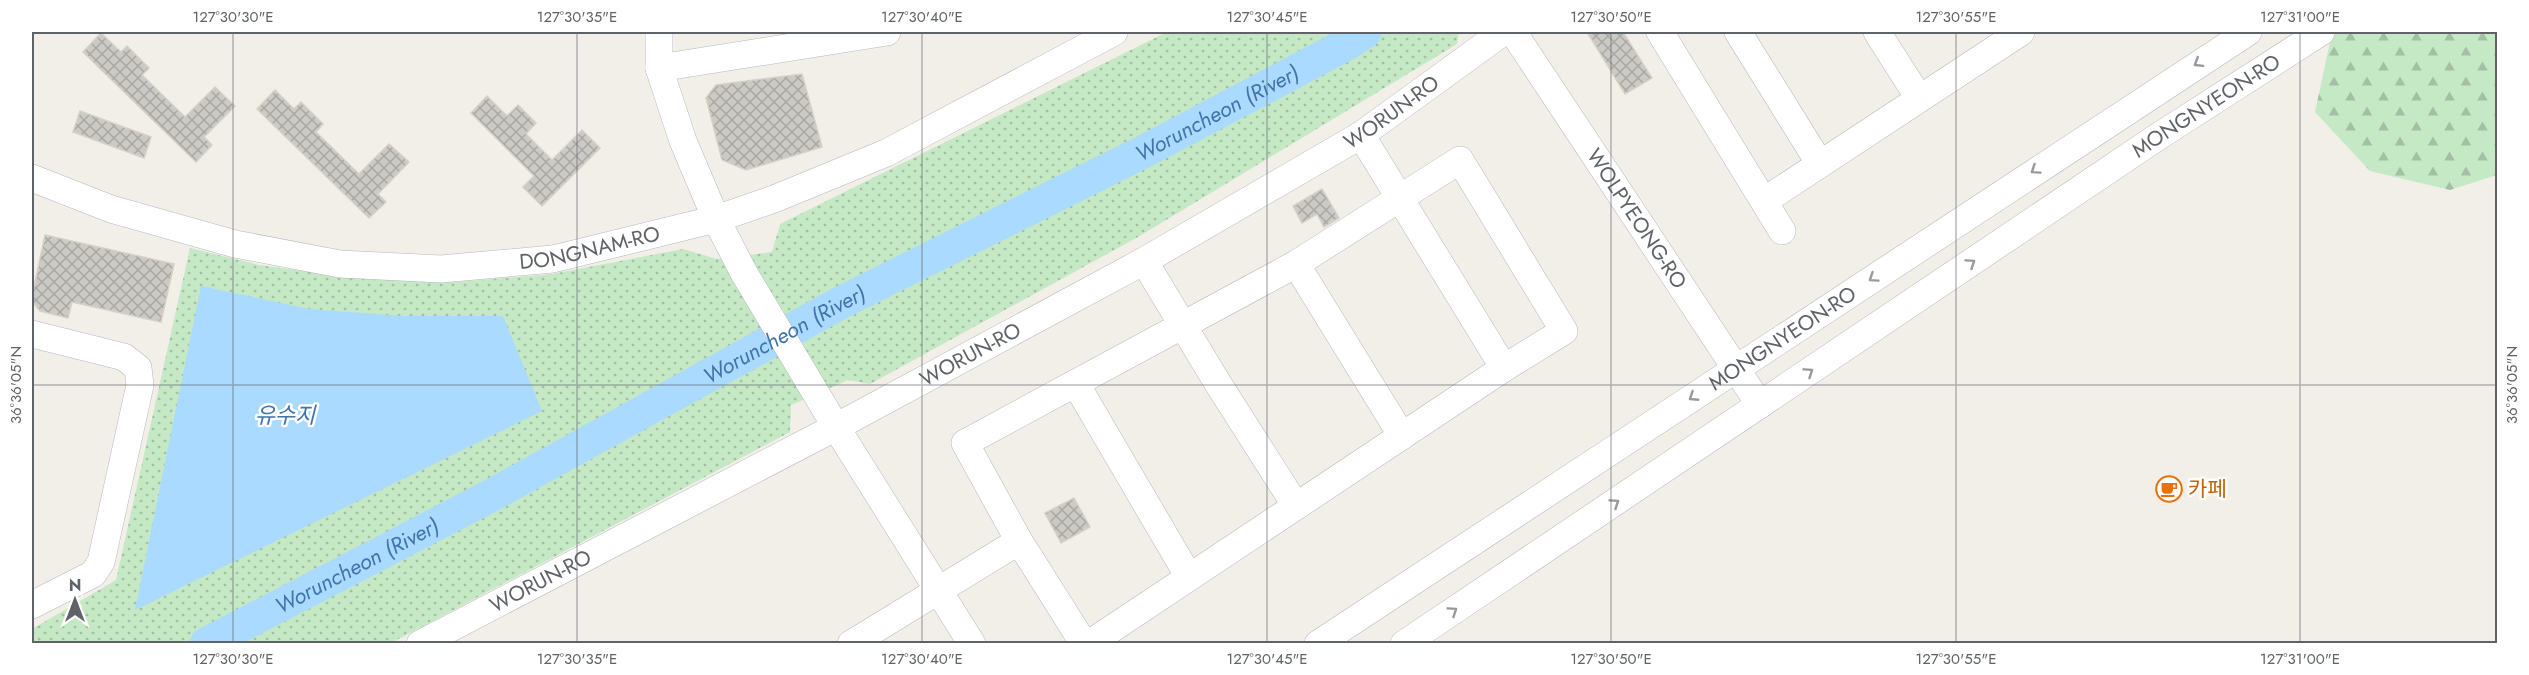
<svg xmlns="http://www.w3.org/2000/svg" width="2529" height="675" font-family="Jost,'Noto Sans KR',sans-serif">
  <defs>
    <pattern id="green-dots" width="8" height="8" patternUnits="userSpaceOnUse" patternTransform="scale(1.5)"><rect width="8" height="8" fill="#c5e8c5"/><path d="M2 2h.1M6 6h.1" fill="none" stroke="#a3c0a4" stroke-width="1.8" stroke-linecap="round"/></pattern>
    <pattern id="forest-firs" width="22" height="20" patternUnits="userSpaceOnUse" patternTransform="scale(1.5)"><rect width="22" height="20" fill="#c5e8c5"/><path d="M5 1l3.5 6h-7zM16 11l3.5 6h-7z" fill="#a3c0a4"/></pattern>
    <pattern id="building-cross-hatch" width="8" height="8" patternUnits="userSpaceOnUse" patternTransform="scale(1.5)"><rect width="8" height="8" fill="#cccac5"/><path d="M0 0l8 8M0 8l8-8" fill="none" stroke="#a9a8a4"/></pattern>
  </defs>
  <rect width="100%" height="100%" fill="#f1efe8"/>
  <!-- green -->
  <path fill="url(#green-dots)" d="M1167 32H1459L1457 44 1138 237 870 384 848 380 791 405 790 432 391 643 32 644V629L116 580 190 248 259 265 354 278 456 282 552 274 683 249 717 259 772 252 780 224Z"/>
  <!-- forest -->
  <path fill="url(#forest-firs)" d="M2334 32H2497V175L2450 190 2370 171 2315 112 2332 33Z"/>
  <!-- water -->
  <path fill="#aadaff" d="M201 286 309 309 402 316H503L542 411 135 610Z"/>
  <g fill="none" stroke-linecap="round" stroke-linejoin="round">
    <!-- river -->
    <path stroke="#aadaff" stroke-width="33" id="s1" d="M206 644 494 494 840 303 1143 152 1347 44 1365 32"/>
  </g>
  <!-- building -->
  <path fill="url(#building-cross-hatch)" stroke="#d6d1c6" stroke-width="1.5" d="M1587 32H1623L1652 78 1625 94Z
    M101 33 121 52 127 46 149 68 142 75 185 117 215 87 235 106 204 137 212 145 196 162 83 52Z
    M802 74 822 147 746 170 722 160 706 98 716 85Z
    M275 90 294 109 301 102 323 124 316 132 359 174 389 144 409 162 378 194 386 202 369 218 257 109Z
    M487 96 507 116 518 105 536 123 526 134 552 160 582 130 600 148 542 206 523 187 534 176 471 113Z
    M80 111 151 137 144 158 73 132Z
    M1322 189 1339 218 1324 227 1317 214 1302 223 1293 206Z
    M45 235 174 264 161 322 72 302 68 318 40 311 32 301V296Z
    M1074 498 1090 527 1061 543 1045 513Z"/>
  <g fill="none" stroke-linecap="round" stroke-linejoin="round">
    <!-- minor casing -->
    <g stroke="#b5b8bc" stroke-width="28">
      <g id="minor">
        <path d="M659 32V68L683 141 716 219 744 273 836 427 972 644"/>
        <path id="s2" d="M1513 32 1760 405"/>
        <path d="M1660 32 1782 231"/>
        <path d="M1738 32 1820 164"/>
        <path d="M1877 32 1919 98"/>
        <path d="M659 68 887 32"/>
        <path id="s3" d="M32 178 111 209 235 244 340 264 441 269 553 259 716 219 774 199 886 153 1114 32"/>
        <path d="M1764 201 2021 32"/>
        <path d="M1144 261 1217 382 1296 506"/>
        <path d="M1296 264 1402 436"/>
        <path d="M32 334 124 357 138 368 140 385 101 562 93 574 32 605"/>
        <path d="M1076 384 1189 577"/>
        <path d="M1019 541 965 443 1296 264 1460 160 1564 331 1504 368"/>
        <path id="s4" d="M420 644 836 427 1144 261 1361 135 1503 32"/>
        <path d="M851 644 1019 541 1084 644"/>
        <path d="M1089 644 1504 368 1361 135"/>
        <path id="s5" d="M1318 644 2248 32"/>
        <path id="s6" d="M1404 644 2159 136 2321 32"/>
      </g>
    </g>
    <!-- minor -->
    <use href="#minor" stroke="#fff" stroke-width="27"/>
  </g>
  <!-- one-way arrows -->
  <defs><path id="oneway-chevron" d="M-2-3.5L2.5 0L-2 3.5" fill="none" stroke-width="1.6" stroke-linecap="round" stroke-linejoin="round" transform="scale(1.5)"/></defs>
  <g stroke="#979a9d">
    <use href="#oneway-chevron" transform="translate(2198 63) rotate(148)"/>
    <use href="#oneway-chevron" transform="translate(2035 170) rotate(146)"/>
    <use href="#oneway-chevron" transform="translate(1971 263) rotate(-34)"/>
    <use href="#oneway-chevron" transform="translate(1873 278) rotate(146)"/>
    <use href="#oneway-chevron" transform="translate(1809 372) rotate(-34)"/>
    <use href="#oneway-chevron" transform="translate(1693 397) rotate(147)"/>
    <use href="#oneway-chevron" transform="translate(1615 503) rotate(-34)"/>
    <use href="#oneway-chevron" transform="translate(1453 611) rotate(-34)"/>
  </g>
  <!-- ticks -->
  <path fill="none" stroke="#5f6368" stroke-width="1.5" stroke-opacity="0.45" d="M233 32V644M577 32V644M922 32V644M1267 32V644M1611 32V644M1956 32V644M2300 32V644M32 385H2498"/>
  <!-- icons -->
  <defs>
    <g id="cafe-ring" transform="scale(1.35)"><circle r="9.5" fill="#fff" stroke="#e8710a" stroke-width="1.5"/><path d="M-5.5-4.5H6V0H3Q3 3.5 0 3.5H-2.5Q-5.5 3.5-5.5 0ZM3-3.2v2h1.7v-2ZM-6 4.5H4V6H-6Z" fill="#e8710a"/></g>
  </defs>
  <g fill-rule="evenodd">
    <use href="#cafe-ring" x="2169" y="489"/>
  </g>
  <g text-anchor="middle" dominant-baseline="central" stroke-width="5" stroke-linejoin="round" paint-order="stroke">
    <!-- street labels -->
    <g font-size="21" fill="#5f6368" stroke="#fff">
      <text stroke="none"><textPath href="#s6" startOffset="966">MONGNYEON-RO</textPath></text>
      <text stroke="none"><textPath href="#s4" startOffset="1108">WORUN-RO</textPath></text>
      <text stroke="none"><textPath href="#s2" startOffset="224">WOLPYEONG-RO</textPath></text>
      <text stroke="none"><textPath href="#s3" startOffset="572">DONGNAM-RO</textPath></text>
      <text stroke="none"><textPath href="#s5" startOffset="556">MONGNYEON-RO</textPath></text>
      <text stroke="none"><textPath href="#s4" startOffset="622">WORUN-RO</textPath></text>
      <text stroke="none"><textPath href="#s4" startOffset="136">WORUN-RO</textPath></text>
    </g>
    <!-- food labels -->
    <g font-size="21" fill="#c56008" stroke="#fff" text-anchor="start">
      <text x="2188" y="489">카페</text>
    </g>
    <!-- water labels -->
    <g font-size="22" font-style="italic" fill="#4174aa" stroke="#fff">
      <text stroke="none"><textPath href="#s1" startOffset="1142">Woruncheon (River)</textPath></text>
      <text stroke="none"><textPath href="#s1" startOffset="656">Woruncheon (River)</textPath></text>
      <text x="285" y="415">유수지</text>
      <text stroke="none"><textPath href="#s1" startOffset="170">Woruncheon (River)</textPath></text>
    </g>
  </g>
  <!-- border -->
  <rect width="2529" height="675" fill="none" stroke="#ffffff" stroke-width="66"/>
  <!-- north arrow -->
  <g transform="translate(75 600)" stroke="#ffffff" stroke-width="4.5" paint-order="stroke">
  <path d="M0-4.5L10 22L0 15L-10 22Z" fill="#5f6368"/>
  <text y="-9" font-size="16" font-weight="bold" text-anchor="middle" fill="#5f6368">N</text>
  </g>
  <rect x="33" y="33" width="2463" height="609" fill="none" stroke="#5f6368" stroke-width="2"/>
  <g font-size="15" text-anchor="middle" fill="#5f6368">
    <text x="233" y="22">127°30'30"E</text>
    <text x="577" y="22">127°30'35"E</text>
    <text x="922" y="22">127°30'40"E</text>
    <text x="1267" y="22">127°30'45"E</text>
    <text x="1611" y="22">127°30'50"E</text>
    <text x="1956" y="22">127°30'55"E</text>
    <text x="2300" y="22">127°31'00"E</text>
    <text transform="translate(16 385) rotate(-90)" y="5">36°36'05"N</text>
    <text transform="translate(2512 385) rotate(-90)" y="5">36°36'05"N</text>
    <text x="233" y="664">127°30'30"E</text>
    <text x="577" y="664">127°30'35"E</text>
    <text x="922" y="664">127°30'40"E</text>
    <text x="1267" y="664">127°30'45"E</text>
    <text x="1611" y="664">127°30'50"E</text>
    <text x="1956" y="664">127°30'55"E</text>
    <text x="2300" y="664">127°31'00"E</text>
  </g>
</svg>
